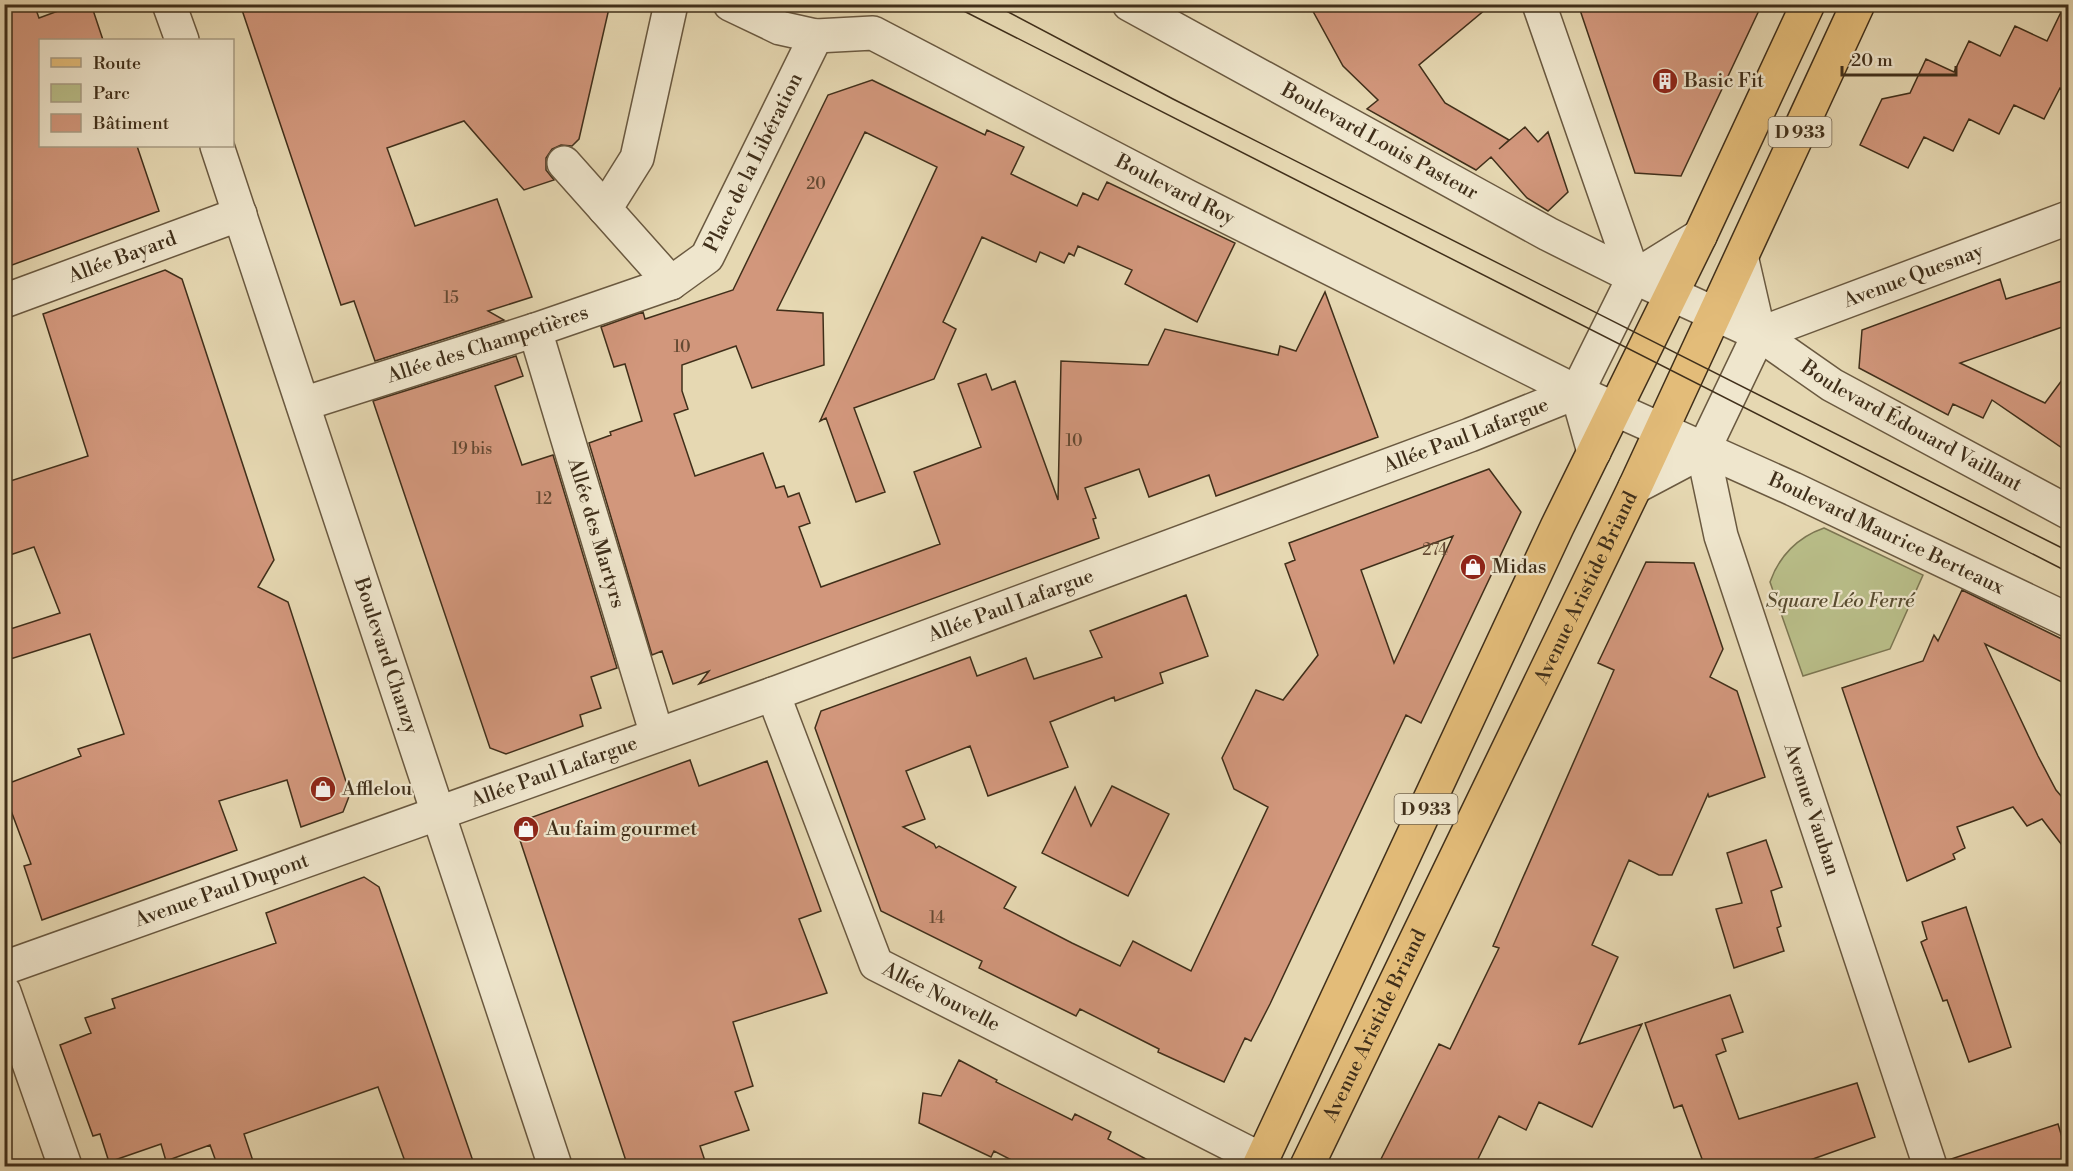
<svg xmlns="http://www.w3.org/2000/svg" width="2073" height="1171" font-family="'Libre Bodoni',serif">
  <rect width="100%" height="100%" fill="#e6d8b2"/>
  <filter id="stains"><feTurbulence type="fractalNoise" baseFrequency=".00333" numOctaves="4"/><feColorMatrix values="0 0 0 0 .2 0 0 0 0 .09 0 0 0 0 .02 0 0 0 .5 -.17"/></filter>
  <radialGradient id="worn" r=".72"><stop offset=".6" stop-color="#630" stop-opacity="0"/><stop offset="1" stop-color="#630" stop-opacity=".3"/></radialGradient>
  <!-- green -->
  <path fill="#b9be89" stroke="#7c7652" stroke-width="1.5" d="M1824 528 1923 575 1890 649 1803 676 1770 582C1779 556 1798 537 1824 528Z"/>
  <!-- building -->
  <path fill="#d2977c" stroke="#402f1a" stroke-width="1.5" fill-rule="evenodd" d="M4 4H34L39 18 77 4H91L103 40H40V146H137L159 211 4 268Z
    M240 4H610L579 139 572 146 561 145 552 149 546 158V170L554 180 524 190 464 121 387 148 415 226 497 199 532 297 488 311 504 320 375 361 354 301 341 305Z
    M1309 4H1492L1419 65 1445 103 1509 140 1499 149 1525 127 1538 142 1548 132 1568 192 1548 211 1527 198 1491 157 1476 170 1367 109 1378 100 1343 66Z
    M1578 4H1762L1681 176 1635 173Z
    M2065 4H2068V92L2060 88 2044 119 2014 105 1999 134 1969 119 1953 151 1924 137 1908 168 1860 145 1882 99 1910 93 1926 59 1954 72 1969 41 2000 56 2015 26 2047 41Z
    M872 80 985 135 987 130 1024 147 1011 174 1077 206 1083 193 1098 200 1107 182 1235 243 1197 322 1125 284 1132 270 1078 246 1074 256 1069 253 1064 263 1040 252 1036 262 982 237 943 322 956 329 934 379 854 408 885 492 856 502 826 418 820 421 937 167 865 132 777 310 823 313 824 365 752 388 736 346 682 365V391L688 409 674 414 695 476 763 453 776 488 784 486 788 497 799 493 810 523 799 527 821 587 940 544 914 472 981 447 958 384 986 374 992 390 1015 381 1058 500 1061 361 1148 365 1165 329 1278 355 1280 346 1296 351 1325 292 1378 437 1216 496 1209 475 1149 497 1139 469 1085 488 1096 518 1093 519 1099 538 699 684 709 671 673 684 662 651 652 655 589 443 611 435 610 432 642 421 625 364 614 367 601 327 643 312 645 319 733 290 828 95Z
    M165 270 182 279 274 560 258 587 288 602 350 794 343 812 301 827 287 780 219 801 237 850 42 920 24 866 31 864 4 792V785L81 756 78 749 124 734 90 634 4 661V631L60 613 34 547 4 557V483L88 456 43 314Z
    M2000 279 2006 299 2068 279V325L1960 363 2045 403 2068 372V452L1992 400 1983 418 1953 404 1948 415 1859 368 1862 330Z
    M516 356 523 376 495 386 522 465 553 455 617 668 591 677 601 708 580 715 583 726 506 754 490 748 373 401Z
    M1489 469 1521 512 1421 723 1406 715 1270 1004 1251 1041 1245 1038 1224 1082 1158 1052 1159 1049 1080 1009 1076 1016 979 968 982 961 881 911 815 728 821 711 970 657 977 676 1026 658 1034 679 1102 657 1090 631 1186 595 1208 656 1160 673 1163 683 1115 701 1114 697 1050 722 1068 767 988 796 970 746 906 771 925 819 903 827 934 844 936 848 939 846 1016 887 1004 908 1072 943 1120 966 1133 941 1191 971 1268 807 1234 789 1222 758 1256 690 1283 700 1318 655 1285 564 1295 560 1289 543ZM1453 536 1394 663 1361 570Z
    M1646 562 1694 563 1723 649 1710 677 1737 691 1765 777 1709 797 1708 794 1672 875H1659L1629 860 1592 945 1618 957 1579 1044 1642 1024 1592 1127 1539 1102 1526 1130 1499 1116 1474 1167H1377L1439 1044 1450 1049 1499 948 1493 946 1614 670 1598 663Z
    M1962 590 2068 642V685L1985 644 2038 756 2056 790 2068 804V853L2042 819 2027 826 2013 807 1957 827 1965 848 1953 854 1955 859 1907 881 1842 688 1923 661 1934 635 1938 641Z
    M690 760 699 786 767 761 821 911 799 919 827 993 733 1022 753 1086 735 1092 749 1130 700 1146 707 1167H628L518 834 527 819Z
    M1112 786 1169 814 1128 896 1042 853 1075 787 1091 826Z
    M1766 840 1782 887 1771 891 1781 926 1777 928 1784 951 1734 968 1716 909 1742 903 1727 853Z
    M364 877 379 887 475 1167H407L378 1087 244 1134 255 1167H218L210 1145 166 1161 161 1144 109 1162 100 1134 93 1136 60 1045 91 1033 85 1018 115 1008 112 999 276 943 266 913Z
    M1966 907 2011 1047 1969 1062 1947 1000 1943 1001 1921 942 1927 939 1922 922Z
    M1730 995 1743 1032 1722 1039 1726 1051 1716 1055 1739 1119 1857 1083 1875 1137 1810 1160 1812 1167H1705L1682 1105 1674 1108 1645 1023Z
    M959 1060 997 1080 996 1082 1072 1120 1075 1114 1111 1132 1108 1139 1161 1167H1025L994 1151 991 1157 919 1123 923 1093 941 1096Z
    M2058 1124 2068 1157V1167H1948V1160Z"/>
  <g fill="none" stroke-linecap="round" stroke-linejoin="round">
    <!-- minor casing -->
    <g stroke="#6a5940" stroke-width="36">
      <g id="minor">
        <path d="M169 4 182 40"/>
        <path id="s1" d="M730 4 780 28 816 36 873 33 1188 197 1577 392 1793 489 2068 620"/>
        <path id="s2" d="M1129 4 1548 234 1634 277 1759 334 1832 385 2068 512"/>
        <path d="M1539 4 1634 277"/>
        <path id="s3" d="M217 146 555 1166"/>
        <path d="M564 163 605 209"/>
        <path d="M671 283 605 209 637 158 671 4"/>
        <path id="s4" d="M4 301 240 214"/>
        <path id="s5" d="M535 330 657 735"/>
        <path id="s6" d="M1759 334 2068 218"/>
        <path id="s7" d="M303 404 535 330 671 283 707 257 816 36"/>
        <path id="s8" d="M1703 451 1721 536 1930 1166"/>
        <path d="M1594 452 1577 392 1634 277 1700 236"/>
        <path d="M1635 487 1703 451 1759 334 1742 260"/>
        <path id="s9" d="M773 694 876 964 1262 1160"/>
        <path id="s10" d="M4 968 773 694 1470 435 1577 392"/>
        <path d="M4 992 65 1166"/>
      </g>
    </g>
    <!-- major casing -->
    <g stroke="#402f1a" stroke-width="36">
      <g id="major">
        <path d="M1259 1166 1557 527 1700 236 1808 4"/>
        <path id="s11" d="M1307 1166 1635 487 1858 4"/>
      </g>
    </g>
    <!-- minor -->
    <use href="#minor" stroke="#efe6cd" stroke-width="33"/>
    <!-- major -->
    <use href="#major" stroke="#e3bc79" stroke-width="33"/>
    <!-- tram -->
    <path stroke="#402f1a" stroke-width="1.5" d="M950 4 2068 572
      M993 4 1173 99 2068 551"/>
  </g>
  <!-- icons -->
  <defs>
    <g id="building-disc" transform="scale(1.35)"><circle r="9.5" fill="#8f2418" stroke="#efe6cd"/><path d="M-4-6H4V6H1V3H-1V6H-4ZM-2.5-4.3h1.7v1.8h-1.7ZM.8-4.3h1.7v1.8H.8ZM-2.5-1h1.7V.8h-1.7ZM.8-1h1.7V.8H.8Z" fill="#fff"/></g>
    <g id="shop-disc" transform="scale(1.35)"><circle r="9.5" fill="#8f2418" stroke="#efe6cd"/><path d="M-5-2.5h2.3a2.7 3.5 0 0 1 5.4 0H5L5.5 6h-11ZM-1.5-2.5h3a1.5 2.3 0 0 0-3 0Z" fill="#fff"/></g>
  </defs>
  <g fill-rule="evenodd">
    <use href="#building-disc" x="1665" y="81"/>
    <use href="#shop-disc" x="1473" y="567"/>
    <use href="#shop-disc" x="323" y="789"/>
    <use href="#shop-disc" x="526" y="829"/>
  </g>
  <g text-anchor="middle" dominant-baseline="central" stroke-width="4.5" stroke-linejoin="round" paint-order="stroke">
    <!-- number labels -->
    <g font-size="16" fill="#644932">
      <text x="816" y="184">20</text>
      <text x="451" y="298">15</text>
      <text x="682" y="347">10</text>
      <text x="1074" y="441">10</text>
      <text x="472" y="449">19 bis</text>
      <text x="544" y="499">12</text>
      <text x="1435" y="550">274</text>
      <text x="937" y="918">14</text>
    </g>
    <!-- shield labels -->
    <g fill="#efe6cd" stroke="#746650" stroke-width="1.5">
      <rect x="1768.5" y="117" width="63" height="30" rx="4.5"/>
      <rect x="1394.5" y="794" width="63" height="30" rx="4.5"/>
    </g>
    <g font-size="18" font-weight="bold" fill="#402f1a">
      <text x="1800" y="132">D 933</text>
      <text x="1426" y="809">D 933</text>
    </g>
    <!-- poi labels -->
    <g font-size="20" fill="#402f1a" stroke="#efe6cd" text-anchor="start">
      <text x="1684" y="81">Basic Fit</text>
      <text x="1492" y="567">Midas</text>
      <text x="342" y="789">Afflelou</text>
      <text x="546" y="829">Au faim gourmet</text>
    </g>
    <!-- street labels -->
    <g font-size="20" fill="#402f1a" stroke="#efe6cd">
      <text stroke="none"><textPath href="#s2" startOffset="286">Boulevard Louis Pasteur</textPath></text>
      <text stroke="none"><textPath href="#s7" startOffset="537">Place de la Libération</textPath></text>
      <text stroke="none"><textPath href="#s1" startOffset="490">Boulevard Roy</textPath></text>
      <text stroke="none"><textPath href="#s4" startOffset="126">Allée Bayard</textPath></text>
      <text stroke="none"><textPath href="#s6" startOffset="165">Avenue Quesnay</textPath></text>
      <text stroke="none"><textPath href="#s7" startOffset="194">Allée des Champetières</textPath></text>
      <text stroke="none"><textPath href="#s2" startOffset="890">Boulevard Édouard Vaillant</textPath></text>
      <text stroke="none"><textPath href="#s10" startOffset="1556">Allée Paul Lafargue</textPath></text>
      <text stroke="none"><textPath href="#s5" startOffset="212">Allée des Martyrs</textPath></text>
      <text stroke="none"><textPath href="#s1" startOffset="1280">Boulevard Maurice Berteaux</textPath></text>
      <text stroke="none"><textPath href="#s11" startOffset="642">Avenue Aristide Briand</textPath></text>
      <text stroke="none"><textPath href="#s10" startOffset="1070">Allée Paul Lafargue</textPath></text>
      <text stroke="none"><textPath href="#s3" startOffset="537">Boulevard Chanzy</textPath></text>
      <text stroke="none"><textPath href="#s10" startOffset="584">Allée Paul Lafargue</textPath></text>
      <text stroke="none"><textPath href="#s8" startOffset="375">Avenue Vauban</textPath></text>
      <text stroke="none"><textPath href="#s10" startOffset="231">Avenue Paul Dupont</textPath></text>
      <text stroke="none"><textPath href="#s9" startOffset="362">Allée Nouvelle</textPath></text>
      <text stroke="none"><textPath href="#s11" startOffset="156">Avenue Aristide Briand</textPath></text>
    </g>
    <!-- park labels -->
    <g font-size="20" font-style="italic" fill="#584c30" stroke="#efe6cd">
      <text x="1840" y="601">Square Léo Ferré</text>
    </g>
  </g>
  <!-- margin -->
  <rect width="2073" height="1171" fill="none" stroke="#e6d8b2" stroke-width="24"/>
  <rect x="6" y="6" width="2061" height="1159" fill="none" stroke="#402f1a" stroke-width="3"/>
  <rect x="12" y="12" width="2049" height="1147" fill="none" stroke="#402f1a" stroke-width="1.5"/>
  <!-- legend -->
  <rect x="39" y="39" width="195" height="108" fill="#efe6cd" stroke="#a99d85" stroke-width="1.5"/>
  <rect x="51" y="58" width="30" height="9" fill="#e3bc79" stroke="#a99d85" stroke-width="1.5"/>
  <text x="93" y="69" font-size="18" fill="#402f1a">Route</text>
  <rect x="51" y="84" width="30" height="18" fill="#b9be89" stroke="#a99d85" stroke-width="1.5"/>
  <text x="93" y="99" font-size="18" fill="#402f1a">Parc</text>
  <rect x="51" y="114" width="30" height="18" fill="#d2977c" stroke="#a99d85" stroke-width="1.5"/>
  <text x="93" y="129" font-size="18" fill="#402f1a">Bâtiment</text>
  <!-- scale -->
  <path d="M1842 66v9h114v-9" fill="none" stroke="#402f1a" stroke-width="3"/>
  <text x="1851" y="66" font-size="18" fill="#402f1a" stroke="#efe6cd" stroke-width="4.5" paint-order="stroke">20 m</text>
  <rect width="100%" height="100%" filter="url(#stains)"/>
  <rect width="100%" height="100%" fill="url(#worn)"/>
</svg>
